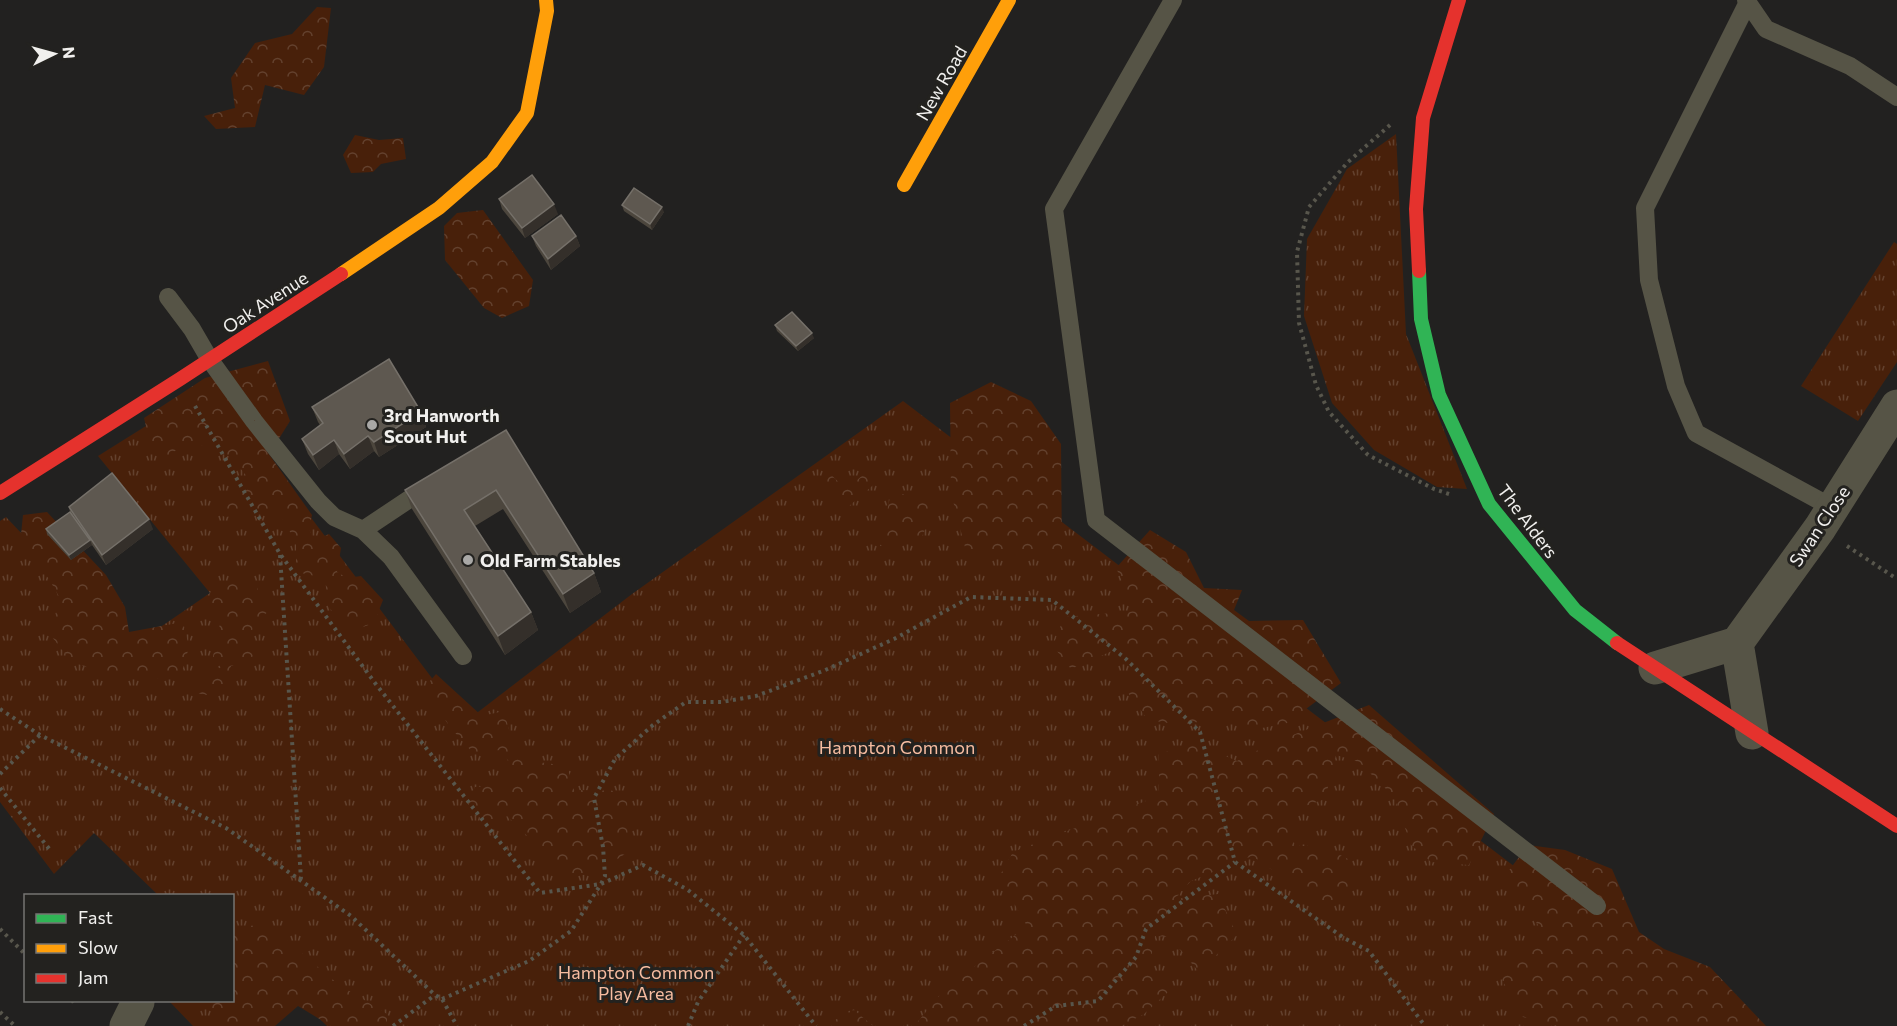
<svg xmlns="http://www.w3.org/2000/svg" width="1897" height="1026" font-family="Commissioner,sans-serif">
  <defs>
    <pattern id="grass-tufts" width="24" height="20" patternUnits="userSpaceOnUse" patternTransform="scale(1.5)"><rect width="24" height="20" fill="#48200a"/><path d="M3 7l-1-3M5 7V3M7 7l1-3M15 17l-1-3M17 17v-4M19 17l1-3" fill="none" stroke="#63412e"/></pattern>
    <pattern id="forest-crowns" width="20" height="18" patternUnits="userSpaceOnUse" patternTransform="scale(1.5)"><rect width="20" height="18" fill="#48200a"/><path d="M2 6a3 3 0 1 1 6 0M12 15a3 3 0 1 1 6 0" fill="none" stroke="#63412e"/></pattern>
  </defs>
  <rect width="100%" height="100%" fill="#222120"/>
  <!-- grass -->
  <path fill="url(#grass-tufts)" d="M1396 134 1406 334 1467 489 1437 487 1374 450 1332 403 1304 316 1307 239 1347 169Z
    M1894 242 1897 244V362L1858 421 1801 386Z
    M205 389 306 511 465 722 632 594 903 401 1724 1026H327L299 999 266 1026H193L169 1001 232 1000V896L158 895 94 833 54 874 0 802V521L6 517 130 648 210 593 98 456Z"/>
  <!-- forest -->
  <path fill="url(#forest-crowns)" d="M317 7 331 8 324 67 304 95 265 85 255 127 216 129 204 116 235 108 231 78 255 43 292 34Z
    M355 135 379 140 403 138 406 159 381 164 373 172 351 173 343 155Z
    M483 210 533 280 529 306 502 318 484 308 445 260 444 226 457 213Z
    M268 361 290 421 280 437 266 450 312 515 309 529 314 540 329 534 341 548 337 572 347 578 361 576 383 600 374 623 349 632 328 606 325 578 296 572V542L280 515 255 514 225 517 211 510 228 492 248 478C225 447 221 449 184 443L167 458 151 448 144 418 205 378Z
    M991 382 1031 401 1061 444 1062 555 966 551 951 493 950 403Z
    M827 471 846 489 863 475 879 480 848 507 816 485Z
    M891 492 937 501 921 539 880 546Z
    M47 512 106 575 125 607 129 632 183 622 189 647 180 679 145 678 127 671 107 675 71 661 48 632 61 600 49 579 20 544 23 515Z
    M1150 530 1186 552 1204 588 1242 590 1234 610 1249 621 1303 620 1341 683 1287 723 1252 730 1224 717 1182 725 1148 720 1123 686 1145 669 1121 647 1071 669 1053 646 1064 617 1137 611 1116 568Z
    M213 583H255L268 612 254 622 251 636 261 650 248 660 231 666 226 694 207 695 196 693 193 679 222 667 213 657 216 635 223 617 210 603Z
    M436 674 482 716 504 711 514 748 531 761 567 766 574 790 627 791 628 852 595 874 568 876 507 816 488 827 468 804 475 787 508 785 514 768 500 750 473 753 450 727 424 688Z
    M1369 705 1494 814 1469 865 1431 862 1411 845 1394 797 1359 762 1336 755 1325 799 1286 813 1295 846H1322L1352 861 1347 894 1322 904 1252 856 1191 881 1174 899 1218 894 1237 935 1199 972 1169 937 1155 936 1148 974 1164 975 1168 992 1144 1014 1121 1026H912L915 1025 945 989 1027 926 999 877 1013 852 1159 796V754L1196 743 1237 761 1270 744Z
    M1528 845 1565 850 1612 869 1639 932 1664 949 1710 967 1766 1026H1558L1523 1017 1501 978 1541 930 1507 873Z
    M265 922 338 984 387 1014V1026H331L298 1006 275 1026H207L217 1015 206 1001 232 1000 233 931Z
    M854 1010 873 1026H834L831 1022Z"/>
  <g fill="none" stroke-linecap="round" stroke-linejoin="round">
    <!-- path -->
    <path stroke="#58564c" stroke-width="4" stroke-dasharray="3 4.5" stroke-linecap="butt" d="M1390 125 1348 162 1309 207 1297 252 1299 323 1316 385 1329 412 1368 455 1434 489 1449 494
      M195 406 280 554 375 683 540 893 601 884 605 876 603 847 594 798 615 759 653 725 686 702H722L756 696 823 671 894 639 971 597 1052 600 1126 659 1200 732 1235 862 1344 938 1369 951 1425 1026
      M1847 546 1897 579
      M280 555 301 879
      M0 709 40 735 226 828 351 916 435 995 442 999 457 1026
      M0 774 40 735
      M0 788 51 851
      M0 929 26 955
      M442 999 529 961 571 931 601 884 643 865 688 890 744 935 816 1026
      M72 1000 74 1003 76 1000
      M0 1012 15 1026
      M393 1026 435 995
      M688 1026 698 1002 744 935
      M1024 1026 1056 1006 1098 1001 1136 957 1146 929 1235 862"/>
    <!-- lane -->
    <path stroke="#565446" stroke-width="18" d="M1173 0 1054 209 1096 520 1597 906
      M1746 0 1766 29 1850 66 1897 97
      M1748 2 1645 208 1649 280 1676 386 1696 433 1833 508
      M168 297 192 329 210 360 254 421 318 501 334 517 363 530 391 557 463 656
      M363 530 429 486"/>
    <!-- street -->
    <path stroke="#565446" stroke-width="33" d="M1655 668 1737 643
      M1752 733 1737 643 1820 528 1897 406
      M126 1026 138 1002 137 1000"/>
    <!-- fast -->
    <path stroke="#30b455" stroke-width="14" d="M1419 271 1421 319 1439 395 1489 504 1575 610 1617 643"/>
    <!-- slow -->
    <path stroke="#ff9f0a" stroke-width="14" d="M904 185 1009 0
      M341 274 439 208 492 162 527 113 547 11 546 0"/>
    <!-- jam -->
    <path stroke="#e5322d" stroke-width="14" d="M1419 271 1416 209 1423 118 1459 0
      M0 493 180 379 341 274
      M1617 643 1897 826"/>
  </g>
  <!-- wall -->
  <path fill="#4c463d" d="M499 199 558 214 525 238 502 209Z
    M622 205 664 212 652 230 624 211Z
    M532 236H576L580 246 551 270 536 246Z
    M775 325 814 338 798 351 777 331Z
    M312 407 421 412 426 427 379 457 374 451 350 469 339 454 319 470 308 454 302 439 320 425 318 422Z
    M506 430 594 573 601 592 570 613 503 509 475 526 531 612 538 630 505 655 412 509 405 490Z
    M69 507 153 529 106 565 92 545 71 560 47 534 46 529 70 512Z"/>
  <!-- shaded-wall -->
  <path fill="#342f2a" d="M554 204 558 214 525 238 522 228Z
    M662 207 664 212 652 230 650 224Z
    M576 236 580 246 551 270 548 259Z
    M812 333 814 338 798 351 796 346Z
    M421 412 426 427 379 457 374 442Z
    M368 436 374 451 350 469 344 454Z
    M334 440 339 454 319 470 313 455Z
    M149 519 153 529 106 565 102 555Z
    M90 540 92 545 71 560 69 555Z
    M594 573 601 592 570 613 563 594Z
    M531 612 538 630 505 655 498 636Z"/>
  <!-- building -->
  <path fill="#5e5850" stroke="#757069" stroke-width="1.5" d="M532 175 554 204 522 228 499 199Z
    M634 188 662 207 650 224 622 205Z
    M561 215 576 236 548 259 532 236Z
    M792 312 812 333 796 346 775 325Z
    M389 359 421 412 374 442 368 436 344 454 334 440 313 455 302 439 323 423 312 407Z
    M506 430 594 573 563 594 496 490 464 510 531 612 498 636 405 490Z
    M112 473 149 519 102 555 69 507Z
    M70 512 90 540 69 555 46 529Z"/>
  <!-- markers -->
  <g fill="#a9a8a6" stroke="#23221f" stroke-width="2">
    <circle cx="372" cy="425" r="6"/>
    <circle cx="468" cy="560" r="6"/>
  </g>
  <g text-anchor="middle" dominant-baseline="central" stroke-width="6" stroke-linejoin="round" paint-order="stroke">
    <!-- street labels -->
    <g font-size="18" fill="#f1f0ee" stroke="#23221f">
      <text transform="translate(941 83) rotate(-60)">New Road</text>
      <text transform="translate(265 302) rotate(-33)">Oak Avenue</text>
      <text transform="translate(1528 521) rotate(53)">The Alders</text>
      <text transform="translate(1819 526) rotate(-56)">Swan Close</text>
    </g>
    <!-- poi labels -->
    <g font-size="18" font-weight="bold" fill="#f1f0ee" stroke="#23221f" text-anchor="start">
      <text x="384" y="415">3rd Hanworth<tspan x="384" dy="21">Scout Hut</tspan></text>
      <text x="480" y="560">Old Farm Stables</text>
    </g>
    <!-- park labels -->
    <g font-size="18" fill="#f6bca0" stroke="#23221f">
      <text x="897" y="747">Hampton Common</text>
      <text x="636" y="972">Hampton Common<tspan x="636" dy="21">Play Area</tspan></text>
    </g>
  </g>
  <!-- legend -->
  <rect x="24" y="894" width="210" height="108" fill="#23221f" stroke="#757472" stroke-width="1.5"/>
  <rect x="36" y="914" width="30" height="9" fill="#30b455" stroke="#757472" stroke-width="1.5"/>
  <text x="78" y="924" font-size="18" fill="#f1f0ee">Fast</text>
  <rect x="36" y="944" width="30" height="9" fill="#ff9f0a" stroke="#757472" stroke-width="1.5"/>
  <text x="78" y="954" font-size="18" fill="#f1f0ee">Slow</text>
  <rect x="36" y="974" width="30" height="9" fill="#e5322d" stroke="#757472" stroke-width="1.5"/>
  <text x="78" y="984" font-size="18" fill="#f1f0ee">Jam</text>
  <!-- north arrow -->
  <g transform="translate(54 54) rotate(85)" stroke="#23221f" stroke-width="4.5" paint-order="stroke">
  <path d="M0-4.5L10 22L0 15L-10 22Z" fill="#f1f0ee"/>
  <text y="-9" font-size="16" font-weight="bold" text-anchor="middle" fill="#f1f0ee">N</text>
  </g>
</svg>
